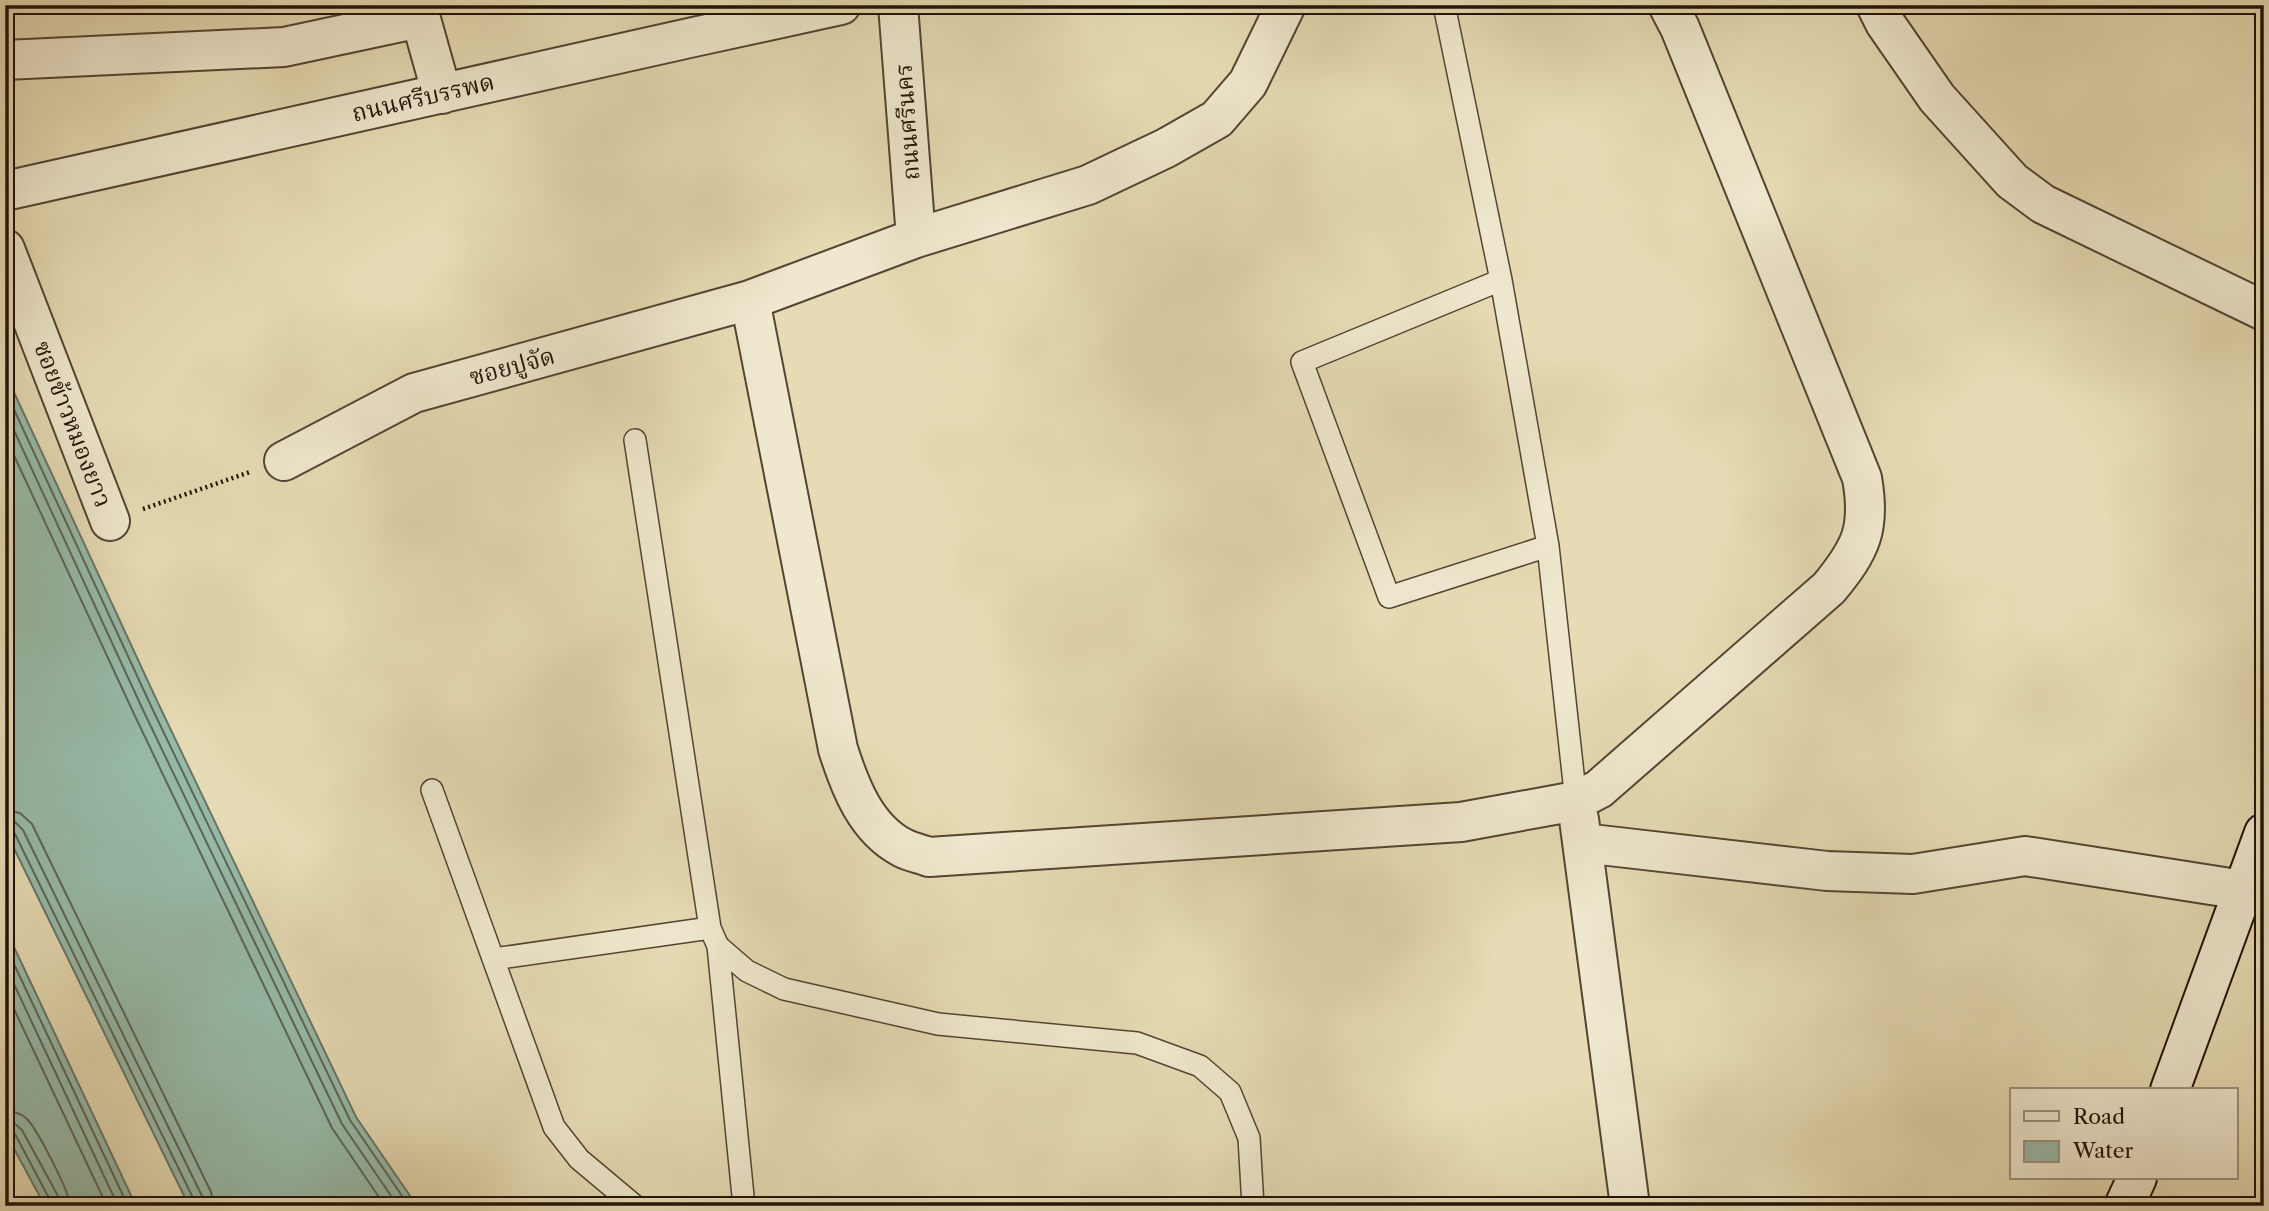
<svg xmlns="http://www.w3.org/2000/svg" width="2269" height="1211" font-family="'Libre Caslon Text','Noto Serif Thai',serif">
  <rect width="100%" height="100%" fill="#e6dbb4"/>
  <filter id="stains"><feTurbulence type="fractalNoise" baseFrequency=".00286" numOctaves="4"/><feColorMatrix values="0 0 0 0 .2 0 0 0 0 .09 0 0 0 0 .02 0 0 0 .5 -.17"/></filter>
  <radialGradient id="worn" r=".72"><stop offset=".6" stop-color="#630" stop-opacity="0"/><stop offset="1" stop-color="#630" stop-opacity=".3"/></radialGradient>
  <!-- water -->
  <path fill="#97bba9" stroke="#687769" stroke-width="2" d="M5 373 158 703 356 1117 417 1206H189L5 830Z
    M5 928 136 1206H45L5 1132Z"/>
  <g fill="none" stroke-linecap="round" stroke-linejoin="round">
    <!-- shore -->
    <path stroke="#5c6658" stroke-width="2" d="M5 390 151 706 350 1120 409 1206
      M5 411 143 710 342 1124 398 1206
      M5 436 134 714 332 1128 385 1206
      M5 810 20 813 32 824 211 1192 214 1206
      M5 820 15 822 23 830 202 1196 203 1206
      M5 829 11 830 15 834 194 1200 195 1206
      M5 945 128 1206
      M5 965 118 1206
      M5 990 107 1206
      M5 1111C13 1111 20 1113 26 1118 36 1127 70 1192 70 1206
      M5 1121 14 1123 22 1130 58 1196 59 1206
      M5 1130 15 1134 50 1200 51 1206"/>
    <!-- service casing -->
    <g stroke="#534433" stroke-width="24">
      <path id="service" d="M1444 5 1501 280 1548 546 1576 801
        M1501 280 1302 362 1389 597 1548 546
        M635 440 710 928 718 946 747 971 784 989 938 1024 1137 1043 1200 1066 1230 1092 1249 1138 1253 1206
        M432 790 554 1127 579 1159 635 1206
        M718 946 744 1206
        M494 959 710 928"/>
    </g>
    <!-- minor casing -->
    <g stroke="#534433" stroke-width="42">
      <path id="minor" d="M417 5 442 94
        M898 5 916 238
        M1286 5 1248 83 1217 119 1166 148 1088 185 916 238 750 300 838 749C850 787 866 829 903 848 911 852 921 854 929 857L1461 822 1576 801 1599 789 1829 588C1861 549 1871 529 1862 478L1680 28 1668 5
        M1876 5 1885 23 1937 98 2012 181 2043 204 2264 311
        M5 60 284 47 420 18
        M5 191C284 129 562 65 841 5
        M5 249 110 521
        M284 461 414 393 750 300
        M1579 819 1630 1206
        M1583 843 1827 871 1913 874 2025 856 2243 890"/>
    </g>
    <!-- secondary casing -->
    <g stroke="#221208" stroke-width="42">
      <path id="secondary" d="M2170 1090 2264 833
        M2124 1206 2137 1178"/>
    </g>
    <!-- path -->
    <path stroke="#221208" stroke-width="4.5" stroke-dasharray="2 3.5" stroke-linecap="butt" d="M143 509 250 472"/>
    <!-- service -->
    <use href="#service" stroke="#efe8ce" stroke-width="21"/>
    <!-- minor -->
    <use href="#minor" stroke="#efe8ce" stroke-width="38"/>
    <!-- secondary -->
    <use href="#secondary" stroke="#efe8ce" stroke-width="38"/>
  </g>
  <g text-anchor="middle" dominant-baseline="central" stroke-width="6" stroke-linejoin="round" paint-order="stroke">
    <!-- street labels -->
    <g font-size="24" fill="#221208" stroke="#efe8ce">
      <text transform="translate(423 97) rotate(-13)">ถนนศรีบรรพด</text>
      <text transform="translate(907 122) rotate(-94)">ถนนศรีนคร</text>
      <text transform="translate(512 366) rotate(-15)">ซอยปูจัด</text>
      <text transform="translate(73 424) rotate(69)">ซอยข้าวหมองยาว</text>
    </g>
  </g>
  <!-- margin -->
  <rect width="2269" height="1211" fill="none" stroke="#e6dbb4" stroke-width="28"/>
  <rect x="7" y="7" width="2255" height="1197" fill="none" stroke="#221208" stroke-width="3.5"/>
  <rect x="14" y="14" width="2241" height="1183" fill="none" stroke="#221208" stroke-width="2"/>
  <!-- legend -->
  <rect x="2010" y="1088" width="228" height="91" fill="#efe8ce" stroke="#9d927f" stroke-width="2"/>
  <rect x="2024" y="1111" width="35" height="10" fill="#efe8ce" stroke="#9d927f" stroke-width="2"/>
  <text x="2073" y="1124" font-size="21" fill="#221208">Road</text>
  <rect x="2024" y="1141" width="35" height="21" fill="#97bba9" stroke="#9d927f" stroke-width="2"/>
  <text x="2073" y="1158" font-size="21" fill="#221208">Water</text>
  <rect width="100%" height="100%" filter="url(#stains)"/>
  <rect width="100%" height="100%" fill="url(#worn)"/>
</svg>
